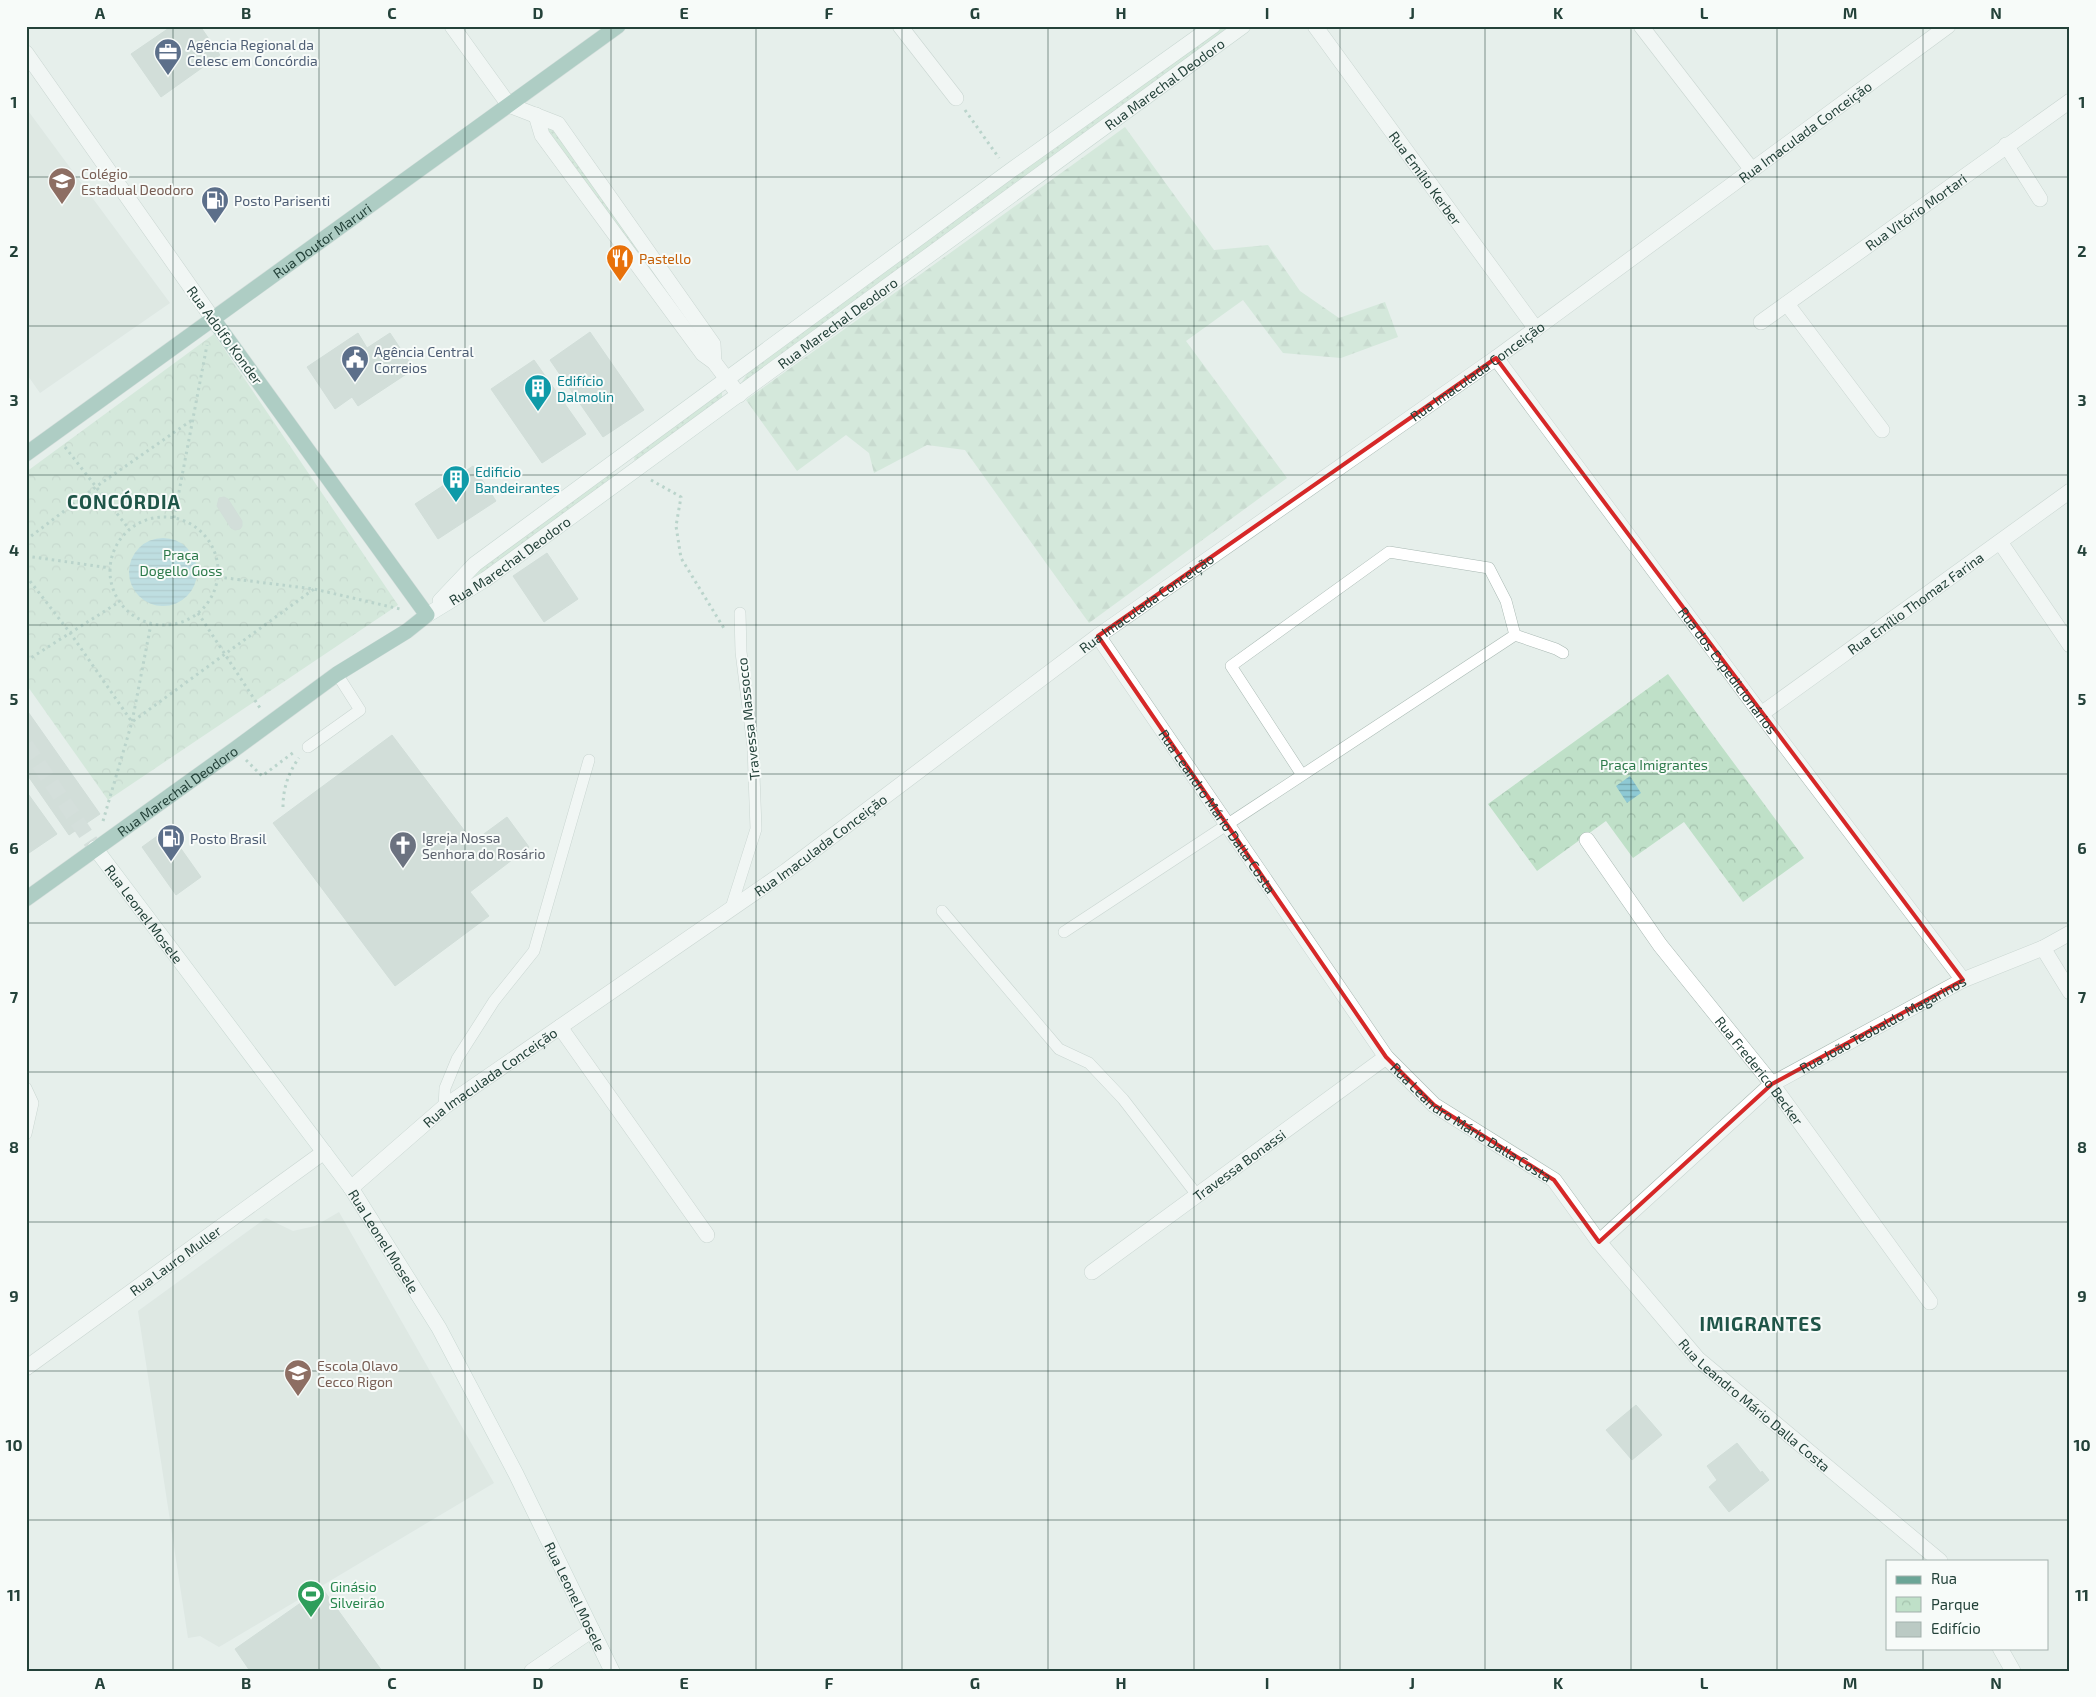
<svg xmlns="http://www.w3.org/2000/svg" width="2096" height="1697" font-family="'Exo 2',sans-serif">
  <defs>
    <pattern id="grass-dots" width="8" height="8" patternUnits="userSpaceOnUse" patternTransform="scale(1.25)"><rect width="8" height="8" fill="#bfe0c8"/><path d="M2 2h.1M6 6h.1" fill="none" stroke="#a4c1ad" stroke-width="1.8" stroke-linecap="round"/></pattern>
    <pattern id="forest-firs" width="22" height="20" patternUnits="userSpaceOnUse" patternTransform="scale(1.25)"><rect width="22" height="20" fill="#bfe0c8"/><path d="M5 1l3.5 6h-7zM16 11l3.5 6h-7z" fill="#a4c1ad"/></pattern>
    <pattern id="park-crowns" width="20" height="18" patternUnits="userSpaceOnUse" patternTransform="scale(1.25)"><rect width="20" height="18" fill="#bfe0c8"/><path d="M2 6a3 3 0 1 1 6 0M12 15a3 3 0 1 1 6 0" fill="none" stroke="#a4c1ad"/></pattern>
    <pattern id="water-rules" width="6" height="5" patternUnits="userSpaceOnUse" patternTransform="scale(1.25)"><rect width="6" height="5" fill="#8ec9d4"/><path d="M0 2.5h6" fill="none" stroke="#74a5ad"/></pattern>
  </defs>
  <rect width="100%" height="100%" fill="#e6efeb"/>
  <!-- built -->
  <path fill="#d4dfda" d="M26 108 170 303 40 393 26 373Z
    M339 1212 494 1483 219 1647 200 1636 188 1638 138 1311 266 1218 293 1231 315 1226Z"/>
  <!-- grass -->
  <path fill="url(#grass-dots)" d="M1215 26H1240L761 376 742 382 753 364Z
    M545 122 556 127 709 343 710 355 545 132Z
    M722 393V404L644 460H634L636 449 710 394Z
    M601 474 614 476 610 486 485 577 456 588Z"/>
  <!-- forest -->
  <path fill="url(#forest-firs)" d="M1125 127 1214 250 1268 245 1300 291 1339 318 1385 302 1398 337 1341 358 1283 353 1243 300 1186 341 1287 478 1089 623 965 450 927 445 874 473 869 453 846 435 797 471 746 400Z"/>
  <!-- park -->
  <path fill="url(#park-crowns)" d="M214 334 398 605 108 800 26 684V472Z
    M1668 674 1804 858 1743 902 1684 822 1633 858 1606 821 1537 871 1488 804Z"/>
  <!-- water -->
  <path fill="url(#water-rules)" d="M129 572a34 34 0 1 1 68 0a34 34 0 1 1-68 0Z
    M1630 776 1641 793 1627 803 1616 786Z"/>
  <!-- building -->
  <path fill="#bbcac4" stroke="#b8c9c2" d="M172 26H200L220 55 161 97 131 54Z
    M590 332 644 410 603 437 550 360Z
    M358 333 367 348 390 333 414 369 358 406 352 397 335 409 307 367Z
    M534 360 586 434 542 463 491 389Z
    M473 466 496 501 438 539 415 504Z
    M224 497 228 499 242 521V526L240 529 235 530 231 528 217 506 219 498Z
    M547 553 578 599 544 622 513 576Z
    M26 709 100 814 69 835 26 773Z
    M392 735 473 842 507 817 529 847 470 892 489 916 395 986 273 823Z
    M26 791 57 834 26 855Z
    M167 829 201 877 176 895 142 847Z
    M1636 1405 1662 1435 1632 1460 1606 1430Z
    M1737 1443 1761 1473 1762 1471 1769 1480 1729 1512 1709 1487 1717 1480 1707 1466Z
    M322 1588 382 1671H250L235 1649Z"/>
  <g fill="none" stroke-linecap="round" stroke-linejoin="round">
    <!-- street-tunnel -->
    <path stroke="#bfccc8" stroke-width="15" stroke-dasharray="15 8" stroke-linecap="butt" d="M26 745 95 848"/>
    <!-- lane casing -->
    <g stroke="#a8b8b2" stroke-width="12">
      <path id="lane" d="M308 747 360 710 337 674
        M1302 775 1231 666 1389 552 1489 568 1506 601 1515 635
        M730 911 756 829 753 747 741 652 740 613
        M942 911 1059 1049 1089 1063 1123 1099 1197 1195
        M1064 932 1515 635 1556 649 1563 653
        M26 1088 33 1103 26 1134
        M444 1107 445 1088 457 1059 494 1001 534 951 589 760"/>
    </g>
    <!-- street casing -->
    <g stroke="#a8b8b2" stroke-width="16">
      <g id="street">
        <path d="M452 26 509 105 558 124 713 344 714 362"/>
        <path d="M900 26 956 98"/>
        <path id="s1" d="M1315 26 1536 329"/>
        <path d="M1641 26 1752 170"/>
        <path d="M26 53 213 319"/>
        <path d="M536 115 542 135 703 354 714 362 739 395"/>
        <path d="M2006 145 2040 199"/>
        <path d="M1787 304 1882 430"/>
        <path id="s2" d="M1761 322 2070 101"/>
        <path id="s3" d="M1496 358 1761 714 1963 980"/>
        <path d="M2000 542 2070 645"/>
        <path id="s4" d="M1098 636 1386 1057 1434 1105 1554 1180 1599 1242 1698 1359 1940 1561"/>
        <path id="s5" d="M1761 714 2070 491"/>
        <path id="s6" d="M1587 840 1660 945 1772 1084 1930 1302"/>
        <path d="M2043 948 2070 992"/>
        <path d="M560 1027 707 1235"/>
        <path id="s7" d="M351 1188 444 1107 786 871 1098 636 1496 358 1948 26"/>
        <path id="s8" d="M1599 1242 1772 1084 1963 980 2043 948 2070 933"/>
        <path id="s9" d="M1092 1272 1386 1057"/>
        <path id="s10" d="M26 1368 324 1152"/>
        <path d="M2000 1648 2013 1671"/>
        <path d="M532 1671 592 1630"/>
      </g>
    </g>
    <!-- secondary casing -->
    <g stroke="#a4bbb3" stroke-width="16">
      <g id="secondary">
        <path d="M440 601 475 564 1010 171 1213 26"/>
        <path id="s11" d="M427 615 486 579 1243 26"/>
        <path id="s12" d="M95 848 351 1188 439 1328 516 1474 612 1671"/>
      </g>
    </g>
    <!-- primary casing -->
    <g stroke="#c2cac8" stroke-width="16">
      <g id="primary">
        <path id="s13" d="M26 454 618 26"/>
        <path id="s14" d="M26 899 235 749 337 674 407 631 427 615 213 319"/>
      </g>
    </g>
    <!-- path -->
    <path stroke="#86b3a5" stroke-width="3" stroke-dasharray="2.5 4" stroke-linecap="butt" d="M965 110 999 158
      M65 447 129 529
      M651 480 681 497 676 526 681 558 725 630
      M110 571a54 54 0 1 1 108 0a54 54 0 1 1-108 0Z
      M174 518 207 345
      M26 540 97 486 192 420
      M26 556 110 568
      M26 576 71 634 132 722 314 589
      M218 577 314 589 400 609
      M198 613 260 708
      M26 661 119 602
      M246 760 262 776 294 752
      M283 807C283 789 288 773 299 758
      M103 821 132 722 151 624"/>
    <!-- lane -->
    <use href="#lane" stroke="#fff" stroke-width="11"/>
    <!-- street -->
    <use href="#street" stroke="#fff" stroke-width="15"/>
    <!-- secondary -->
    <use href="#secondary" stroke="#fff" stroke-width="15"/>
    <!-- primary -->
    <use href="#primary" stroke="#6aa596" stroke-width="15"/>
  </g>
  <!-- marked area -->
  <path d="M0 0H2096V1697H0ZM1496 358 1963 980 1772 1084 1599 1242 1554 1180 1434 1105 1386 1057 1098 636Z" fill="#e6efeb" fill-opacity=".55" fill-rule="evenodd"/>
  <path fill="none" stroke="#d62828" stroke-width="4" stroke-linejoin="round" d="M1496 358 1963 980 1772 1084 1599 1242 1554 1180 1434 1105 1386 1057 1098 636Z"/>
  <!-- grid -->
  <path fill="none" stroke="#24423a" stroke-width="1" stroke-opacity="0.55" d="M173 26V1671M319 26V1671M465 26V1671M611 26V1671M756 26V1671M902 26V1671M1048 26V1671M1194 26V1671M1340 26V1671M1485 26V1671M1631 26V1671M1777 26V1671M1923 26V1561M26 177H2070M26 326H2070M26 475H2070M26 625H2070M26 774H2070M26 923H2070M26 1072H2070M26 1222H2070M26 1371H2070M26 1520H2070M1923 1648V1671"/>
  <!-- icons -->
  <defs>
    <g id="office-pin" transform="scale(1.4375)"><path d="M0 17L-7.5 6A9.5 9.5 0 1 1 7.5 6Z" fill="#5c6f8a" stroke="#f7fbf9"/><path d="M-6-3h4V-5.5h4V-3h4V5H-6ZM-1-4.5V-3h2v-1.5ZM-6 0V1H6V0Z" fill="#fff"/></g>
    <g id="school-pin" transform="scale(1.4375)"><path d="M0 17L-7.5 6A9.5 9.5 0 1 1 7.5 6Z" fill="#8d6e63" stroke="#f7fbf9"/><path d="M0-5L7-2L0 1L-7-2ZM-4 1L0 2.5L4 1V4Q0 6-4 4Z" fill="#fff"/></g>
    <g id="fuel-pin" transform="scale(1.4375)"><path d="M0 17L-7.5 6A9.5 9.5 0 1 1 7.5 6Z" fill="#5c6f8a" stroke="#f7fbf9"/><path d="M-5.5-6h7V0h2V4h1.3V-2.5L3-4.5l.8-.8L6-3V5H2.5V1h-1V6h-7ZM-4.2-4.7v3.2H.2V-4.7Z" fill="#fff"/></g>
    <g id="restaurant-pin" transform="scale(1.4375)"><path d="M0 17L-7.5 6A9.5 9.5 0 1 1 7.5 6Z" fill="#e8710a" stroke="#f7fbf9"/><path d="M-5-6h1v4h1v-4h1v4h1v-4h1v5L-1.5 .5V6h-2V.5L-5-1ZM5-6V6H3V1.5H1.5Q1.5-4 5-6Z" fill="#fff"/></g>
    <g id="civic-pin" transform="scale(1.4375)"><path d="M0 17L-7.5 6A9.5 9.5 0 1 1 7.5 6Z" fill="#5c6f8a" stroke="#f7fbf9"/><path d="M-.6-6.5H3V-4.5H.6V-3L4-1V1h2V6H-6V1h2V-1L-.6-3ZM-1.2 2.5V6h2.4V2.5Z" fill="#fff"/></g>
    <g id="building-pin" transform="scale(1.4375)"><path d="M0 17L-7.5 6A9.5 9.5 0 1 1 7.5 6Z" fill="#0f9aa8" stroke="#f7fbf9"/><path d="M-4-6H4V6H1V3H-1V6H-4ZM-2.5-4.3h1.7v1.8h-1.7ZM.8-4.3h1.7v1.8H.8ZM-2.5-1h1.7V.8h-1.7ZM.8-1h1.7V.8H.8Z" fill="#fff"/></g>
    <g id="church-pin" transform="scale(1.4375)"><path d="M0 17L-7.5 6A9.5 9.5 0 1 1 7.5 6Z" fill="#6b7280" stroke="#f7fbf9"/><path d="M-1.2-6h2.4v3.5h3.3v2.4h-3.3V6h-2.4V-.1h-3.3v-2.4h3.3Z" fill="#fff"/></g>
    <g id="stadium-pin" transform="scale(1.4375)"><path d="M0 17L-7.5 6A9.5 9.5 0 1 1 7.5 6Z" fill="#2e9e5b" stroke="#f7fbf9"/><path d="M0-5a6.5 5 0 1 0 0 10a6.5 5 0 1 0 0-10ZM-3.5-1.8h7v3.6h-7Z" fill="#fff"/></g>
  </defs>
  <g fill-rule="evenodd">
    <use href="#office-pin" x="168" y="52"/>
    <use href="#school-pin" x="62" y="181"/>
    <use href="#fuel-pin" x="215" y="200"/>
    <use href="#restaurant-pin" x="620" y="258"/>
    <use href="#civic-pin" x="355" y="359"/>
    <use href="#building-pin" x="538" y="388"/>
    <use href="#building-pin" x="456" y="479"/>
    <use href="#fuel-pin" x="171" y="838"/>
    <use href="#church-pin" x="403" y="845"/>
    <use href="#school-pin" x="298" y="1373"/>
    <use href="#stadium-pin" x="311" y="1594"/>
  </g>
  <g text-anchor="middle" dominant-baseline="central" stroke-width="4" stroke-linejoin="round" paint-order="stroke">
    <!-- service labels -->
    <g font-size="14" fill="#4e5e75" stroke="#f7fbf9" text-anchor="start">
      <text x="187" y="44">Agência Regional da<tspan x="187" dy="16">Celesc em Concórdia</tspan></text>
      <text x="234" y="200">Posto Parisenti</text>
      <text x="374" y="351">Agência Central<tspan x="374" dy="16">Correios</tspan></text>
      <text x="190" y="838">Posto Brasil</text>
    </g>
    <!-- street labels -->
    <g font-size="14" fill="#24423a" stroke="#f7fbf9">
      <text stroke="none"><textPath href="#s11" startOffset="909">Rua Marechal Deodoro</textPath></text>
      <text stroke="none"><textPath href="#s7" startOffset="1798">Rua Imaculada Conceição</textPath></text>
      <text stroke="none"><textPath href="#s1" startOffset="188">Rua Emílio Kerber</textPath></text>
      <text stroke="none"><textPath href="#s2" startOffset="190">Rua Vitório Mortari</textPath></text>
      <text stroke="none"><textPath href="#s13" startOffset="365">Rua Doutor Maruri</textPath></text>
      <text stroke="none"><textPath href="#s11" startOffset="504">Rua Marechal Deodoro</textPath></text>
      <text transform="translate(225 335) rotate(54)">Rua Adolfo Konder</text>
      <text stroke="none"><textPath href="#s7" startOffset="1392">Rua Imaculada Conceição</textPath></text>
      <text stroke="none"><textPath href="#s11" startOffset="99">Rua Marechal Deodoro</textPath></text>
      <text stroke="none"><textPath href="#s7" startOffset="988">Rua Imaculada Conceição</textPath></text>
      <text stroke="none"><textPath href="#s5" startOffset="190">Rua Emílio Thomaz Farina</textPath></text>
      <text stroke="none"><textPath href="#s3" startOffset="389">Rua dos Expedicionários</textPath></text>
      <text transform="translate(748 719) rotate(-96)">Travessa Massocco</text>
      <text stroke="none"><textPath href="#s14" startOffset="186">Rua Marechal Deodoro</textPath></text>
      <text stroke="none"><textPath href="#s4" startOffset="212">Rua Leandro Mário Dalla Costa</textPath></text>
      <text stroke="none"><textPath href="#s7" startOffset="582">Rua Imaculada Conceição</textPath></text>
      <text stroke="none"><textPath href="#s12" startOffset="82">Rua Leonel Mosele</textPath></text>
      <text stroke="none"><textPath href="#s8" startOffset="360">Rua João Teobaldo Magarinos</textPath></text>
      <text stroke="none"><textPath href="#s6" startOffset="288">Rua Frederico Becker</textPath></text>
      <text stroke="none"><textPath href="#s7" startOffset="178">Rua Imaculada Conceição</textPath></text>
      <text stroke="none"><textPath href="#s4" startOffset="618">Rua Leandro Mário Dalla Costa</textPath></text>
      <text stroke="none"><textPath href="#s9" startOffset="182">Travessa Bonassi</textPath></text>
      <text stroke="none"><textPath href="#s12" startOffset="488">Rua Leonel Mosele</textPath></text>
      <text stroke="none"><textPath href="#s10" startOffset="184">Rua Lauro Muller</textPath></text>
      <text stroke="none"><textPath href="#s4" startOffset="1022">Rua Leandro Mário Dalla Costa</textPath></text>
      <text stroke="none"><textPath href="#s12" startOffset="892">Rua Leonel Mosele</textPath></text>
    </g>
    <!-- education labels -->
    <g font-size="14" fill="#785e54" stroke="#f7fbf9" text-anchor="start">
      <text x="81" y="173">Colégio<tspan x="81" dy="16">Estadual Deodoro</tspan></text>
      <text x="317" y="1365">Escola Olavo<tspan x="317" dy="16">Cecco Rigon</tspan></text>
    </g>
    <!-- food labels -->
    <g font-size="14" fill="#c56008" stroke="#f7fbf9" text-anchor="start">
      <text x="639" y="258">Pastello</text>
    </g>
    <!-- culture labels -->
    <g font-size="14" fill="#0d838f" stroke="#f7fbf9" text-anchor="start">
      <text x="557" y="380">Edifício<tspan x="557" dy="16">Dalmolin</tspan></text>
      <text x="475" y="471">Edificio<tspan x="475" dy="16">Bandeirantes</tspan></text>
    </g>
    <!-- park labels -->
    <g font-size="14" fill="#2d7a4b" stroke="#f7fbf9">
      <text x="181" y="554">Praça<tspan x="181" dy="16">Dogello Goss</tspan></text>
      <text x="1654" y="764">Praça Imigrantes</text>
    </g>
    <!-- worship labels -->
    <g font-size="14" fill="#5b616d" stroke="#f7fbf9" text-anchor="start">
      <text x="422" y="837">Igreja Nossa<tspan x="422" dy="16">Senhora do Rosário</tspan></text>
    </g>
    <!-- leisure labels -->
    <g font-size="14" fill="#27864d" stroke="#f7fbf9" text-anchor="start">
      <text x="330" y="1586">Ginásio<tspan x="330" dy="16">Silveirão</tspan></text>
    </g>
    <!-- district labels -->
    <g font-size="19" font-weight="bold" letter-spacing="1" fill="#1f5548" stroke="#f7fbf9">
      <text x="124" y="501">CONCÓRDIA</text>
      <text x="1761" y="1323">IMIGRANTES</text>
    </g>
  </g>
  <!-- border -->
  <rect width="2096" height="1697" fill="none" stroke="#f7fbf9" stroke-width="55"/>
  <!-- legend -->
  <rect x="1886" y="1560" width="162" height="90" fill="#f7fbf9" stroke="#a3b1ad"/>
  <rect x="1896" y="1576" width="25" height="8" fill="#6aa596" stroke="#a3b1ad"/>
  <text x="1931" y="1584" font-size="15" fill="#24423a">Rua</text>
  <rect x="1896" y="1597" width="25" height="15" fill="url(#park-crowns)" stroke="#a3b1ad"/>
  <text x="1931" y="1610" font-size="15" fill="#24423a">Parque</text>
  <rect x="1896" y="1622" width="25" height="15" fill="#bbcac4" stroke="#a3b1ad"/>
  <text x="1931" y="1634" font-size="15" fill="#24423a">Edifício</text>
  <rect x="28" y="28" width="2040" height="1642" fill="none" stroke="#24423a" stroke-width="2"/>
  <g font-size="16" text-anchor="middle" font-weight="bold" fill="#24423a">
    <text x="100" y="19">A</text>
    <text x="246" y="19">B</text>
    <text x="392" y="19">C</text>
    <text x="538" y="19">D</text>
    <text x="684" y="19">E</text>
    <text x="829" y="19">F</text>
    <text x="975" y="19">G</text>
    <text x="1121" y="19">H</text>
    <text x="1267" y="19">I</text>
    <text x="1412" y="19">J</text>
    <text x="1558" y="19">K</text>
    <text x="1704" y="19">L</text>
    <text x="1850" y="19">M</text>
    <text x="1996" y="19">N</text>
    <text x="14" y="108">1</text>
    <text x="2082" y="108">1</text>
    <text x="14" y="257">2</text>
    <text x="2082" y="257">2</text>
    <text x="14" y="406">3</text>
    <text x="2082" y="406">3</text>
    <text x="14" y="556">4</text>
    <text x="2082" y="556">4</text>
    <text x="14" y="705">5</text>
    <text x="2082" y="705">5</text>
    <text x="14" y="854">6</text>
    <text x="2082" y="854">6</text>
    <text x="14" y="1003">7</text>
    <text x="2082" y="1003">7</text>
    <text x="14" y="1153">8</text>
    <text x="2082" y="1153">8</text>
    <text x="14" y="1302">9</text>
    <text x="2082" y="1302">9</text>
    <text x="14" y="1451">10</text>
    <text x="2082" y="1451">10</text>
    <text x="14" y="1601">11</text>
    <text x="2082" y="1601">11</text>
    <text x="100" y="1689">A</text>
    <text x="246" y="1689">B</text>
    <text x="392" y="1689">C</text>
    <text x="538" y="1689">D</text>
    <text x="684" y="1689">E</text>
    <text x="829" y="1689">F</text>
    <text x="975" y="1689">G</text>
    <text x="1121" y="1689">H</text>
    <text x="1267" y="1689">I</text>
    <text x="1412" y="1689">J</text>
    <text x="1558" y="1689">K</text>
    <text x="1704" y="1689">L</text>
    <text x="1850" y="1689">M</text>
    <text x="1996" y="1689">N</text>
  </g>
</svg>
